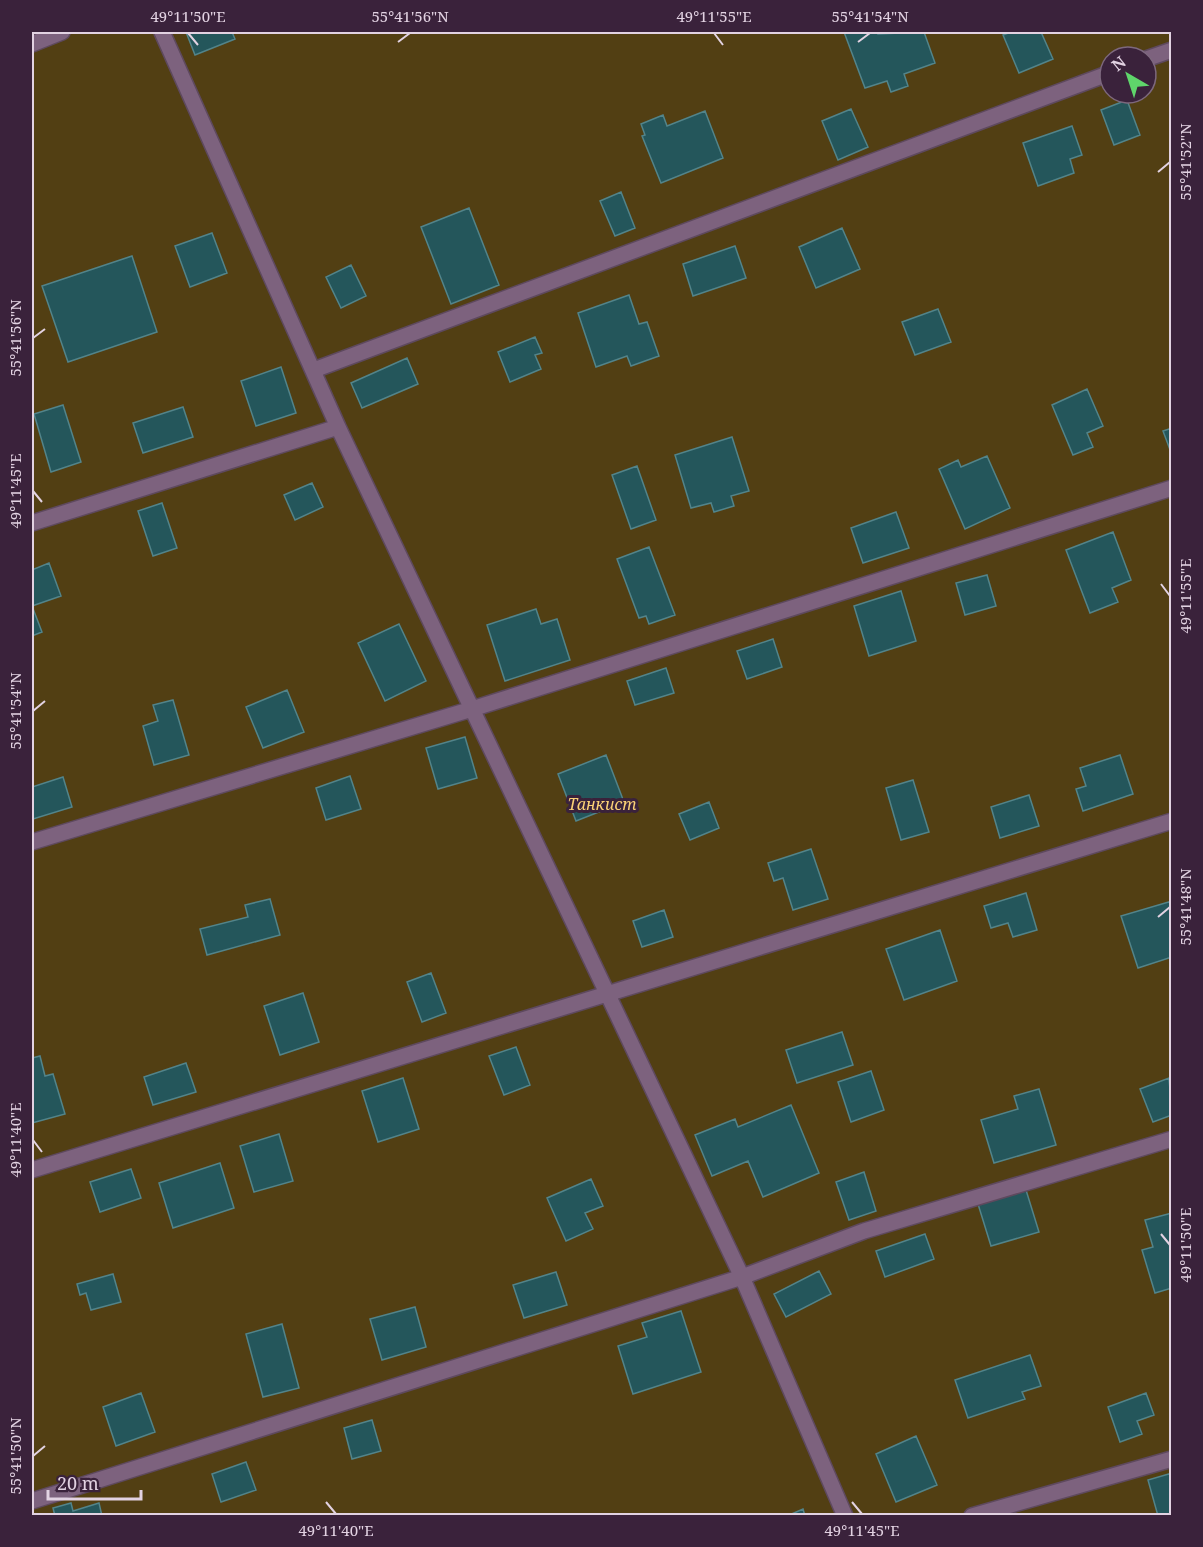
<svg xmlns="http://www.w3.org/2000/svg" width="1203" height="1547" font-family="'Noto Serif',serif">
  <rect width="100%" height="100%" fill="#442c45"/>
  <!-- green -->
  <path fill="#523f13" fill-rule="evenodd" d="M32 32H1171V1515H32ZM1110 57H1146V93H1110Z"/>
  <!-- building -->
  <path fill="#24565b" stroke="#52848a" stroke-width="1.5" d="M186 32H232L235 39 195 55Z
    M844 32H878V34L924 32 935 63 904 74 908 86 891 92 887 81 865 88Z
    M1011 32H1041L1053 59 1019 73 1003 35Z
    M1127 100 1140 135 1114 145 1101 110Z
    M851 109 868 147 838 160 822 121Z
    M705 111 723 158 661 183 642 136 645 135 641 124 663 115 667 126Z
    M1072 126 1082 155 1070 159 1074 173 1038 186 1023 143Z
    M621 192 635 228 615 236 600 201Z
    M469 208 499 285 451 304 421 227Z
    M842 228 860 269 816 288 799 247Z
    M212 233 227 273 190 287 175 246Z
    M735 246 746 278 693 296 683 264Z
    M132 256 157 332 68 362 42 286Z
    M351 265 366 296 341 308 326 277Z
    M629 295 639 324 647 322 659 356 631 366 627 356 596 367 578 313Z
    M938 309 951 342 915 355 902 322Z
    M535 337 542 353 535 355 541 369 510 382 498 352Z
    M407 358 418 384 362 408 351 383Z
    M281 367 296 413 256 426 241 381Z
    M1087 389 1103 426 1087 433 1093 447 1073 455 1052 405Z
    M63 405 81 462 51 472 34 414Z
    M183 407 193 437 143 453 133 423Z
    M1172 428V455L1163 431Z
    M732 437 749 491 731 496 734 506 714 512 711 503 691 508 675 455Z
    M987 456 1010 508 965 529 939 469 958 460 961 467Z
    M637 466 656 520 631 529 612 475Z
    M312 483 323 507 295 520 284 495Z
    M162 503 177 548 153 556 138 511Z
    M896 512 909 548 863 563 851 528Z
    M1113 532 1131 580 1112 588 1118 602 1090 613 1066 550Z
    M649 547 675 615 649 624 646 616 639 618 617 559Z
    M49 563 61 596 32 606 42 632 32 636V568V570Z
    M987 575 996 606 965 615 956 583Z
    M901 591 916 641 869 656 854 606Z
    M536 609 541 624 557 619 570 660 505 681 487 625Z
    M399 624 426 681 385 701 358 643Z
    M773 639 782 667 747 679 737 651Z
    M666 668 674 693 635 705 627 681Z
    M287 690 304 732 263 748 246 707Z
    M173 700 189 755 154 765 143 726 158 721 153 705Z
    M465 737 477 778 438 789 426 748Z
    M606 755 624 802 576 821 558 774Z
    M1120 755 1133 794 1083 811 1076 789 1086 786 1080 768Z
    M350 776 361 809 326 820 316 788Z
    M63 777 72 807 33 819 32 787Z
    M913 780 929 832 901 840 886 788Z
    M1029 795 1039 826 1000 838 991 807Z
    M709 802 719 828 690 840 679 814Z
    M811 849 828 899 793 910 783 878 774 881 768 863Z
    M1026 893 1037 930 1013 937 1008 923 991 928 984 906Z
    M270 899 280 935 207 955 200 929 248 917 245 905Z
    M1172 901V957L1138 968 1121 916Z
    M664 910 673 937 642 947 633 921Z
    M940 930 957 981 904 1000 886 949Z
    M431 973 446 1013 422 1022 407 982Z
    M303 993 319 1042 280 1055 264 1006Z
    M842 1032 853 1065 797 1083 786 1050Z
    M516 1047 530 1085 504 1095 489 1056Z
    M40 1056 45 1076 53 1074 65 1114 32 1123V1058Z
    M186 1063 196 1092 153 1105 144 1077Z
    M871 1071 884 1110 851 1122 838 1082Z
    M403 1078 419 1129 378 1142 362 1091Z
    M1169 1078 1172 1115 1153 1122 1140 1089Z
    M1039 1089 1056 1145 994 1163 981 1120 1018 1109 1014 1096Z
    M791 1105 819 1173 763 1197 748 1161 712 1176 695 1135 735 1119 738 1127Z
    M279 1134 293 1181 254 1192 240 1146Z
    M220 1163 234 1208 173 1228 159 1183Z
    M131 1169 141 1198 100 1212 90 1182Z
    M864 1172 876 1211 849 1220 836 1182Z
    M591 1179 603 1206 585 1213 593 1229 566 1241 547 1198Z
    M1026 1190 1039 1232 991 1246 978 1204Z
    M1172 1213V1288L1155 1293 1142 1250 1153 1247 1145 1220Z
    M925 1234 934 1259 885 1277 876 1251Z
    M819 1271 831 1294 786 1317 774 1294Z
    M556 1272 567 1305 524 1318 513 1285Z
    M113 1274 121 1302 91 1310 86 1293 80 1295 77 1284Z
    M415 1307 426 1347 382 1360 370 1319Z
    M681 1311 701 1372 633 1394 618 1346 647 1337 642 1323Z
    M282 1324 299 1388 263 1397 246 1334Z
    M1030 1355 1041 1386 1022 1392 1025 1399 968 1418 955 1380Z
    M141 1393 155 1432 116 1446 103 1407Z
    M1146 1393 1154 1415 1137 1421 1142 1434 1120 1442 1108 1407Z
    M372 1420 381 1451 352 1459 344 1428Z
    M916 1436 937 1485 896 1502 876 1454Z
    M246 1462 256 1490 221 1502 212 1474Z
    M1172 1473V1514L1158 1516 1148 1480Z
    M71 1503 73 1511 99 1503 102 1516H55L53 1508Z
    M803 1509 805 1516H787Z"/>
  <g fill="none" stroke-linecap="round" stroke-linejoin="round">
    <!-- minor casing -->
    <g stroke="#5e495e" stroke-width="18">
      <path id="minor" d="M162 32 338 427 742 1277 845 1516
        M32 44 62 32
        M1146 59 1172 50
        M314 370 1110 73
        M32 523 338 427
        M32 842 472 709 1172 488
        M32 1170 1172 821
        M32 1501 742 1277 864 1231 1172 1139
        M972 1516 1172 1459"/>
    </g>
    <!-- minor -->
    <use href="#minor" stroke="#7d627e" stroke-width="15"/>
  </g>
  <!-- ticks -->
  <path fill="none" stroke="#e2d2e2" stroke-width="2" d="M188 33 198 45M714 33 723 45M398 42 410 33M858 42 870 33M1158 172 1170 162M33 338 45 329M33 491 42 502M1161 584 1170 596M33 711 45 701M1158 917 1170 907M33 1140 42 1152M1161 1234 1170 1245M33 1456 45 1446M326 1502 336 1514M852 1502 862 1514"/>
  <g text-anchor="middle" dominant-baseline="central" stroke-width="6" stroke-linejoin="round" paint-order="stroke">
    <!-- park labels -->
    <g font-size="16" font-style="italic" fill="#fbd176" stroke="#3a223b">
      <text x="602" y="804">Танкист</text>
    </g>
  </g>
  <!-- border -->
  <rect width="1203" height="1547" fill="none" stroke="#3a223b" stroke-width="66"/>
  <!-- north arrow -->
  <g transform="translate(1128 75) rotate(321)"><circle r="28" fill="#3a223b" stroke="#7d687e" stroke-width="1.5"/>
  <path d="M0-4.5L10 22L0 15L-10 22Z" fill="#5fd56b"/>
  <text y="-9" font-size="16" font-weight="bold" text-anchor="middle" fill="#e2d2e2">N</text>
  </g>
  <!-- scale -->
  <path d="M48 1490v9h93v-9" fill="none" stroke="#e2d2e2" stroke-width="3"/>
  <text x="57" y="1490" font-size="18" fill="#e2d2e2" stroke="#3a223b" stroke-width="4.5" paint-order="stroke">20 m</text>
  <rect x="33" y="33" width="1137" height="1481" fill="none" stroke="#e2d2e2" stroke-width="2"/>
  <g font-size="15" text-anchor="middle" fill="#e2d2e2">
    <text x="188" y="22">49°11'50"E</text>
    <text x="410" y="22">55°41'56"N</text>
    <text x="714" y="22">49°11'55"E</text>
    <text x="870" y="22">55°41'54"N</text>
    <text transform="translate(1186 162) rotate(-90)" y="5">55°41'52"N</text>
    <text transform="translate(16 338) rotate(-90)" y="5">55°41'56"N</text>
    <text transform="translate(16 491) rotate(-90)" y="5">49°11'45"E</text>
    <text transform="translate(1186 596) rotate(-90)" y="5">49°11'55"E</text>
    <text transform="translate(16 711) rotate(-90)" y="5">55°41'54"N</text>
    <text transform="translate(1186 907) rotate(-90)" y="5">55°41'48"N</text>
    <text transform="translate(16 1140) rotate(-90)" y="5">49°11'40"E</text>
    <text transform="translate(1186 1245) rotate(-90)" y="5">49°11'50"E</text>
    <text transform="translate(16 1456) rotate(-90)" y="5">55°41'50"N</text>
    <text x="336" y="1536">49°11'40"E</text>
    <text x="862" y="1536">49°11'45"E</text>
  </g>
</svg>
